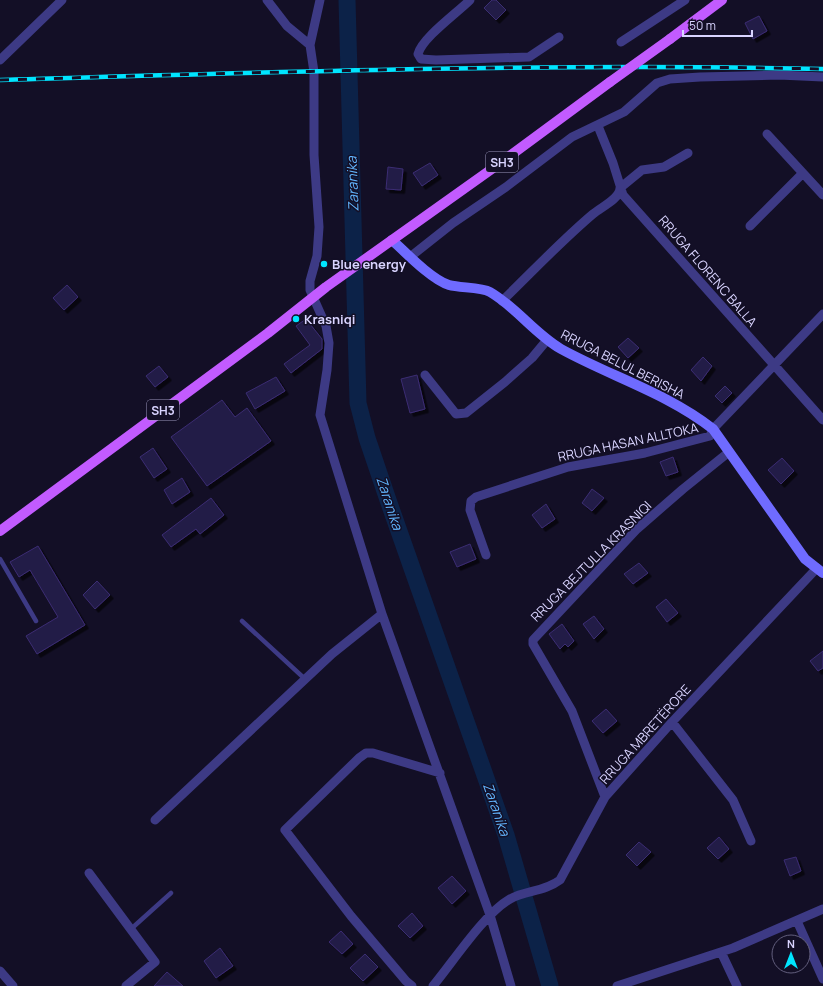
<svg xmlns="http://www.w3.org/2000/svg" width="823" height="986" font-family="Manrope,sans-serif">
  <defs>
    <filter id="shadow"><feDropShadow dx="3.5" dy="3.5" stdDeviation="0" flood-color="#0009"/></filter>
  </defs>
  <rect width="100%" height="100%" fill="#130f26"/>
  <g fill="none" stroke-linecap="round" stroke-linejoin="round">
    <!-- river -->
    <path stroke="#0c2248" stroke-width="17" d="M347 0 358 403 367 438 388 500 506 835 550 986"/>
  </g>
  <!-- building -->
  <path fill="#241b47" stroke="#3b2d73" filter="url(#shadow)" d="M492 0H496L506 10 496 20 484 8Z
    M759 16 767 31 753 39 745 23Z
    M430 163 438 175 422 186 413 173Z
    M388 167 403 169 401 190 386 189Z
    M67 285 78 297 64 310 53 298Z
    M306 319 322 339V349L291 373 284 364 310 345 296 326Z
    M628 338 639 348 628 358 618 347Z
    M703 357 712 366 701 381 691 370Z
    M159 366 168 377 155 387 146 376Z
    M417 375 425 409 410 413 401 379Z
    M276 377 285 391 255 409 246 393Z
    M725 386 732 393 722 403 715 396Z
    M222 400 235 417 247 408 271 441 207 486 171 437Z
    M153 448 167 469 154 478 140 457Z
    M673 457 678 472 666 476 660 462Z
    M782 458 794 471 781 484 768 470Z
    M182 478 190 492 172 504 164 490Z
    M592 489 604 498 592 511 582 503Z
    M211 498 224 515 200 534 196 529 171 547 162 535Z
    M546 504 555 519 542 528 532 515Z
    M470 544 476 559 457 567 450 552Z
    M38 546 85 625 37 654 26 636 58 617 30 570 19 577 10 562Z
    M639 563 648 573 633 584 624 574Z
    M97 581 110 595 95 609 83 595Z
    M666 599 678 613 667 622 656 607Z
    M594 616 604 629 594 639 583 624Z
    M562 624 574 641 568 647 565 644 560 649 549 634Z
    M823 651V668L818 671 810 661Z
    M606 709 617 721 603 733 592 721Z
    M719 837 729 849 718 859 707 848Z
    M639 842 651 852 637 866 626 855Z
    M796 857 801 871 790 876 784 860Z
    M452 876 466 891 452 904 438 888Z
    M412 913 423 926 410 938 398 926Z
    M341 931 353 944 342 954 329 942Z
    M220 948 233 966 216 978 204 961Z
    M365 954 378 967 363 981 350 968Z
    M167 972 183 986H154Z"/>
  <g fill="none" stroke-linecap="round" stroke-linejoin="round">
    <!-- lane -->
    <path stroke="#3d3a85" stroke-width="4.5" d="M0 559 36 621
      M242 621 305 679
      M131 929 171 893"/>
    <!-- street -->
    <path stroke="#3d3a85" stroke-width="9" d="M267 0 287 26 310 45
      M320 0 310 45 314 72V155L319 227 317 256 310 281V290L326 326 329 343 327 370 320 415 382 614 490 915 511 986
      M470 0C457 13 422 38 418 54L421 59 436 60 529 57 559 37
      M621 42 685 0
      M0 60 62 0
      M598 126 613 163 623 195 823 420
      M767 134 823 195
      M750 226 803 173
      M410 257 453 223 506 187 572 137 624 112 657 83 670 79 700 77 779 75 823 77
      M502 301C532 272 561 241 593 214 601 207 620 199 620 188L642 170 664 167 688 153
      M425 375 456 414 466 413 505 382 532 358 547 340
      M486 555 470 510 471 501 476 497 568 467 645 453 710 436 713 429 823 314
      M672 722 733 800 751 841
      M605 797 572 711 533 644V640L637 529 683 489 729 452
      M155 820 332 654 382 614
      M89 873 155 962 126 986
      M797 921 823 979
      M721 952 737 986
      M0 971 13 986
      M412 986 406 981 351 916 285 830 359 758 366 753H373L440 773
      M433 986C453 962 484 914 510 899 526 890 544 892 560 880L605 797 672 722 817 568
      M617 986 733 948 823 909"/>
    <!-- secondary -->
    <path stroke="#6f6bff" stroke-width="10" d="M392 240C405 252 432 280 449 285 460 288 481 287 490 292 516 307 535 334 561 349 612 377 667 393 713 429L805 559 823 573"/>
    <!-- primary -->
    <path stroke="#c25bff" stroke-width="10" d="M670 39 722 0
      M0 531 268 333 326 287 503 161 610 82"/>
    <!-- rail casing -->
    <g stroke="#00e5ff" stroke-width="4.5">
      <path id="rail" d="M0 80C274 72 549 63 823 69"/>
    </g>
    <!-- rail -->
    <use href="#rail" stroke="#130f26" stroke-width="3" stroke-dasharray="9" stroke-linecap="butt"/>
    <!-- primary-bridge -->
    <path stroke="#c25bff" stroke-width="10" d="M610 82 670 39"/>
  </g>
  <!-- markers -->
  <g fill="#00e5ff" stroke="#130f26" stroke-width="1.5">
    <circle cx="324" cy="264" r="4"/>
    <circle cx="296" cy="319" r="4"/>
  </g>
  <g text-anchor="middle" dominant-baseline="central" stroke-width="3" stroke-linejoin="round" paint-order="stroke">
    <!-- shield labels -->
    <g fill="#130f26" stroke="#9e99be" stroke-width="1">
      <rect x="486" y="152" width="32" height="20" rx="3"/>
      <rect x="147" y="400" width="32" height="20" rx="3"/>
    </g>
    <g font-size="12" font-weight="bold" fill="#d9d4ff">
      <text x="502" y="162">SH3</text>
      <text x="163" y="410">SH3</text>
    </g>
    <!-- poi labels -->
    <g font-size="13" font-weight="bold" fill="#d9d4ff" stroke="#130f26" text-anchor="start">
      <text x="332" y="264">Blue energy</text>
      <text x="304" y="319">Krasniqi</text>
    </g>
    <!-- street labels -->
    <g font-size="13" fill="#d9d4ff" stroke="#130f26">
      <text transform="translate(708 271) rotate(49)">RRUGA FLORENC BALLA</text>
      <text transform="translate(623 364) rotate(27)">RRUGA BELUL BERISHA</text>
      <text transform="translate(628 442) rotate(-12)">RRUGA HASAN ALLTOKA</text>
      <text transform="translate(591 561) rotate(-45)">RRUGA BEJTULLA KRASNIQI</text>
      <text transform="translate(645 734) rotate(-48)">RRUGA MBRETËRORE</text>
    </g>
    <!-- water labels -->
    <g font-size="14" font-style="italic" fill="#62b6ff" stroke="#130f26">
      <text transform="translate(352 184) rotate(-92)">Zaranika</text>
      <text transform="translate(390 503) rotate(72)">Zaranika</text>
      <text transform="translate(497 809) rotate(71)">Zaranika</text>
    </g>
  </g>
  <!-- north arrow -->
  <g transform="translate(791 954)"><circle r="19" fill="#130f26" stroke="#625e7d"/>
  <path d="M0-3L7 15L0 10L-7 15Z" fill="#00e5ff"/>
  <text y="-6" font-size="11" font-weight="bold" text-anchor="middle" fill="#d9d4ff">N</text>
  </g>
  <!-- scale -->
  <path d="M683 30v6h69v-6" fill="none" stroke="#d9d4ff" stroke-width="2"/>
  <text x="689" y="30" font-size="12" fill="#d9d4ff" stroke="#130f26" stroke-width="3" paint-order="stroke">50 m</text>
</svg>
